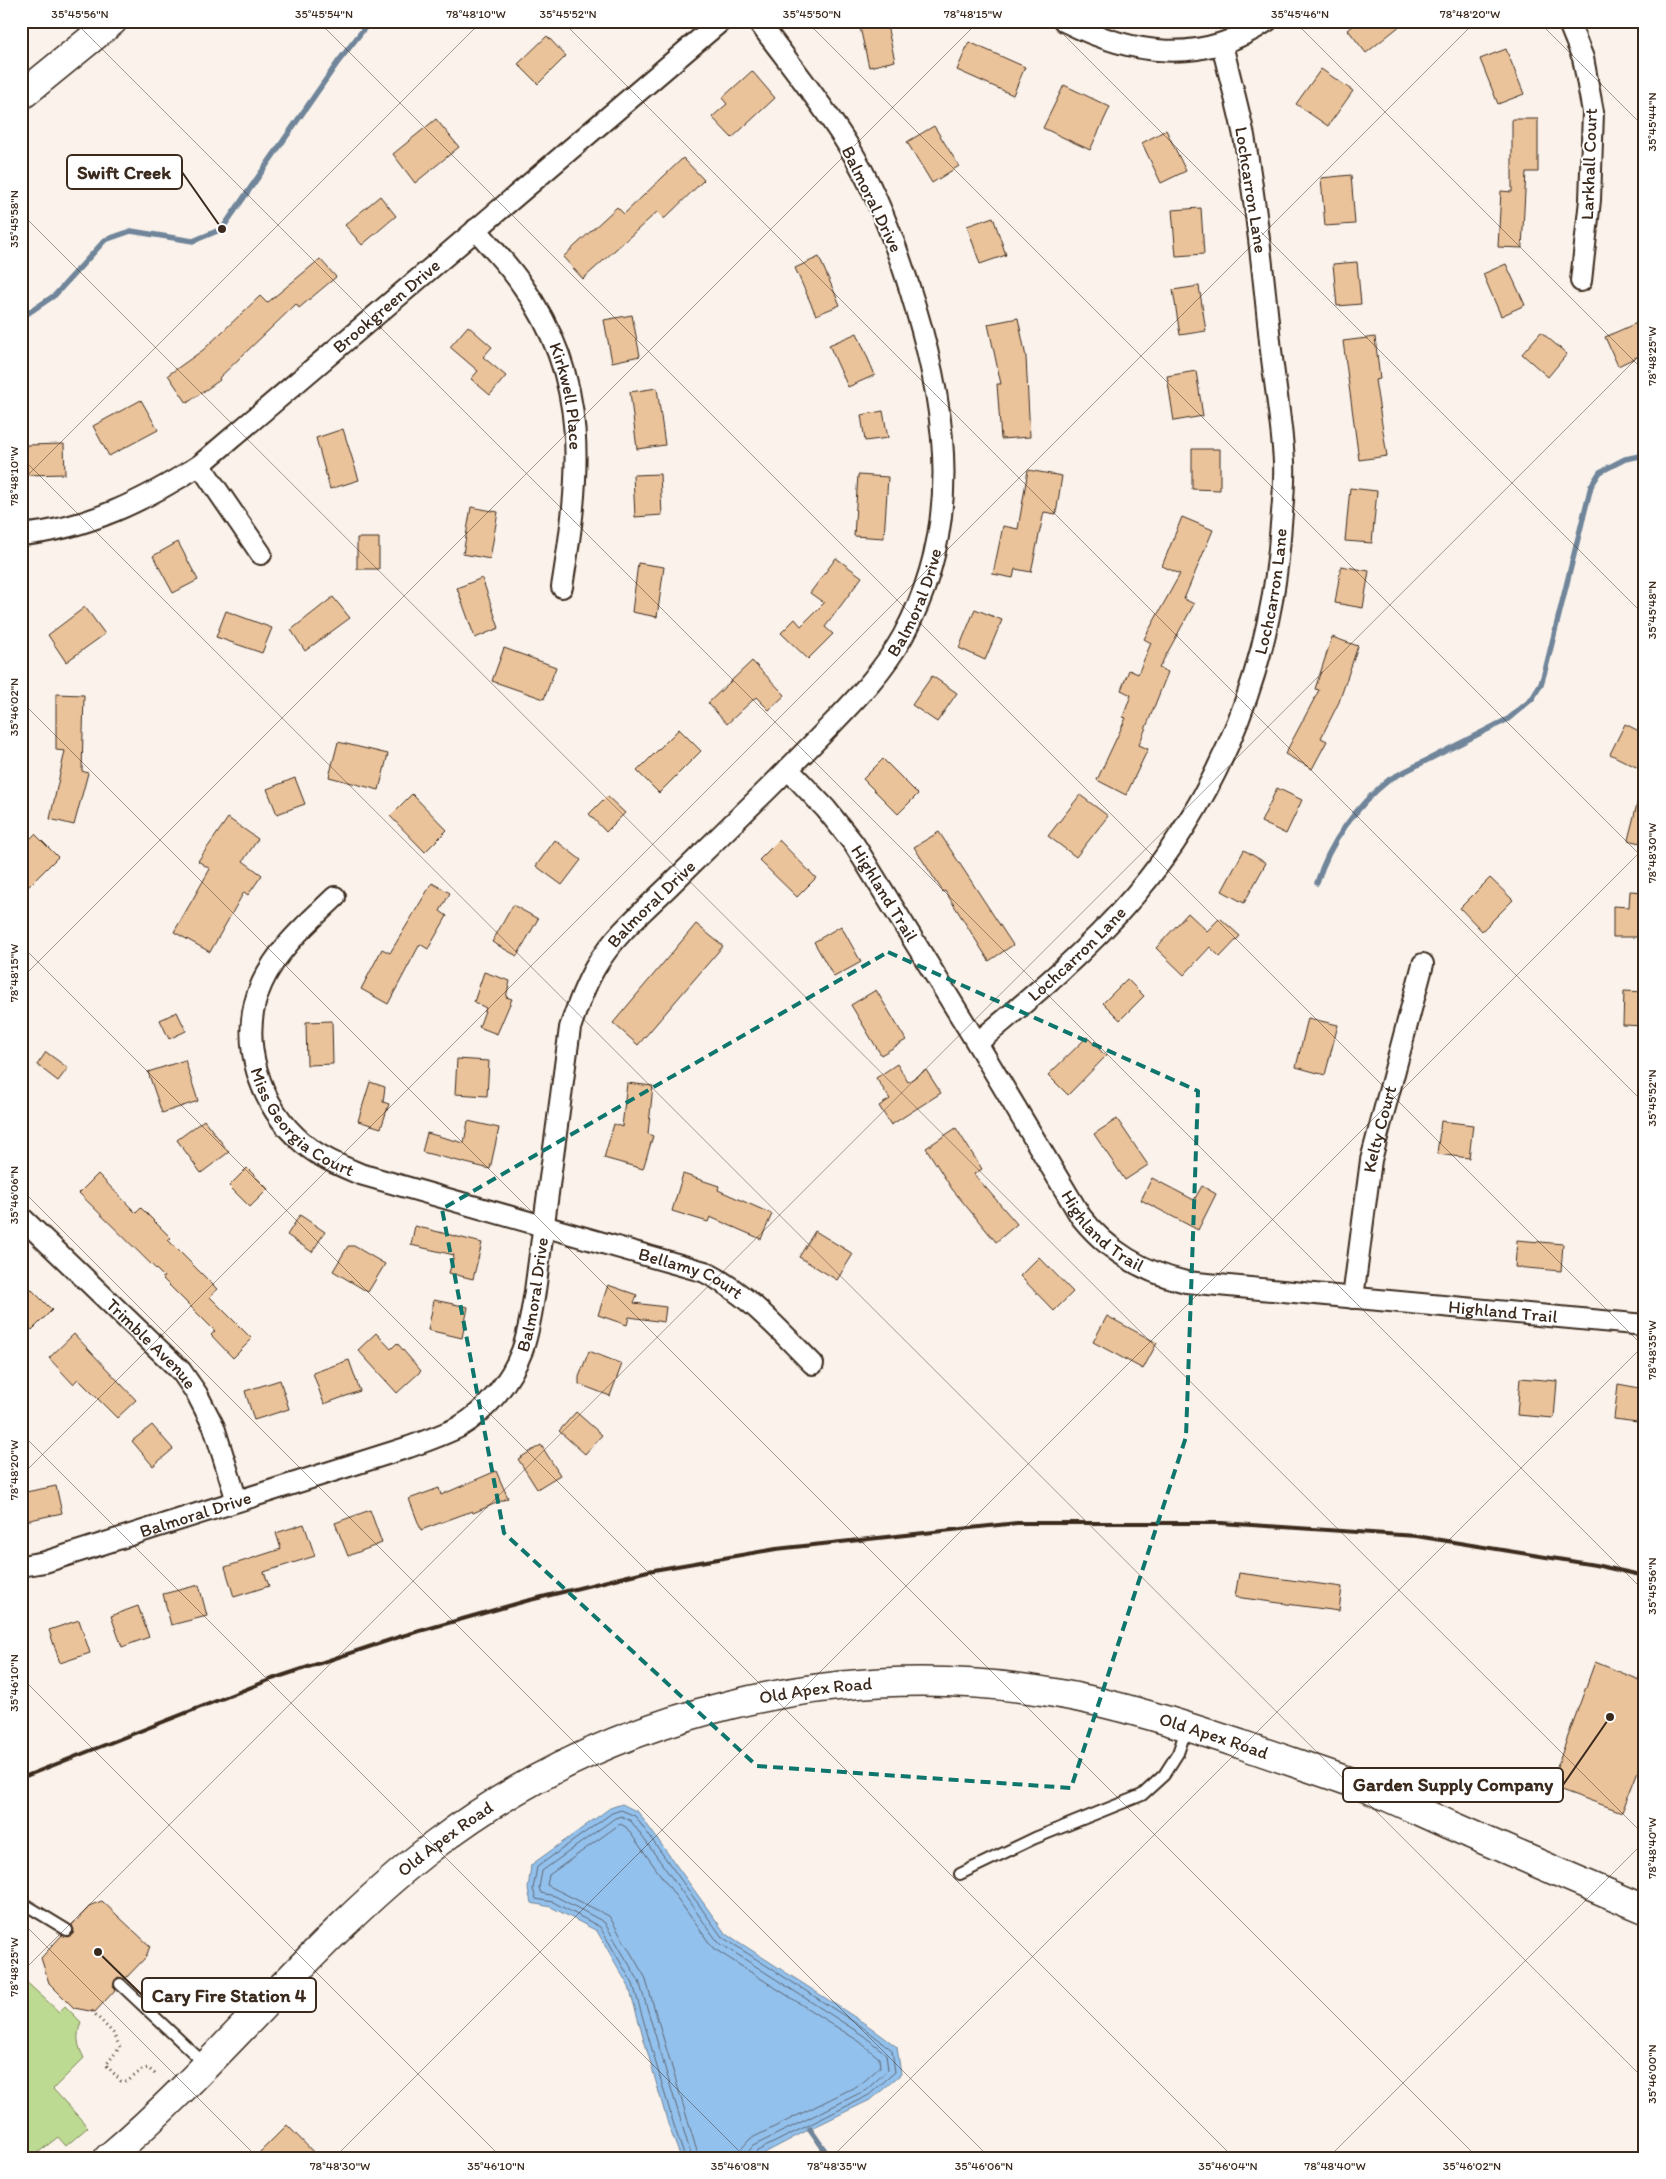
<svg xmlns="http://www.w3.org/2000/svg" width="1666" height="2179" font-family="Itim,sans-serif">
  <rect width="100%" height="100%" fill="#fbf3eb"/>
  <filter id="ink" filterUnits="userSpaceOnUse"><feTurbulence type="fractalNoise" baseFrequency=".02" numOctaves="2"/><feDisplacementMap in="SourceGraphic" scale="10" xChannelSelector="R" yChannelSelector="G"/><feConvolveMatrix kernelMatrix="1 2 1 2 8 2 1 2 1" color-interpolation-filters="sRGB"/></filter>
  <g filter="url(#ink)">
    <!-- green -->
    <path fill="#bcda92" stroke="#7c8258" d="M21 1977 59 2012 65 2006 81 2022C76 2036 77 2045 84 2058L53 2089 88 2127 66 2146 58 2137 31 2158 21 2157Z"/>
    <!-- water -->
    <path fill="#93c1ed" stroke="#70859a" d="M622 1804 638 1812 725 1933 870 2027 897 2047 901 2074 872 2099 810 2129 755 2158H681L668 2124 629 1987 597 1931 551 1907 531 1903 528 1889 531 1865 610 1808Z"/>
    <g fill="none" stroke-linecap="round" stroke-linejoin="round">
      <!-- shore -->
      <path stroke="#5e6671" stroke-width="1" d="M685 2158 673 2122 633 1984 600 1927 553 1902 536 1899 533 1889 537 1867 612 1813 621 1810 635 1816 722 1937 868 2031 892 2050 895 2072 869 2095 757 2151 754 2158
        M692 2158 639 1981 604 1922 555 1896 541 1893 539 1888 542 1871 615 1818 621 1816 631 1821 718 1942 864 2036 886 2054 888 2070 866 2090 753 2146 749 2151 747 2158
        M699 2158 645 1977 609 1916 547 1885 549 1875 620 1824 626 1827 713 1948 860 2042 879 2058 880 2067 861 2084 750 2139 742 2148 740 2158"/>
      <!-- stream -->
      <path stroke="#70859a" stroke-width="5.5" d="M21 318 55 295 105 240 131 231 193 241 222 229 338 62 370 21
        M1317 883C1329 843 1357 805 1390 779L1508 719 1532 699 1541 684 1546 667 1591 486 1600 472 1625 459 1645 455
        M810 2129 830 2158"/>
    </g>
    <!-- building -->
    <path fill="#ebc39b" stroke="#3b2a1e" d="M868 21H886L895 61 869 67 859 23Z
      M1359 21H1406L1366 53 1348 30Z
      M547 36 566 56 538 84 518 64Z
      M969 42 1025 67 1013 95 957 70Z
      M1506 49 1524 94 1498 104 1480 59Z
      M1321 69 1353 91 1328 126 1296 104Z
      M752 71 775 98 732 138 712 117 727 104 722 98Z
      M1064 85 1110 107 1090 150 1043 128Z
      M436 119 459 147 415 183 393 154Z
      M1512 119H1538V172H1526L1522 248 1498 247 1501 191 1512 192Z
      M934 126 959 166 932 183 907 142Z
      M1166 130 1186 171 1161 183 1142 143Z
      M683 158 704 180 664 219 657 212 583 279 563 257 617 207 624 214Z
      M1351 175 1355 224 1325 226 1321 178Z
      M380 196 396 216 362 245 345 225Z
      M1201 208 1204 254 1176 256 1172 210Z
      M993 217 1006 255 980 264 967 226Z
      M819 257 840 305 816 315 795 268Z
      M320 259 336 277 299 308 296 304 219 378 220 380 187 403 168 375 203 350 260 296 267 303Z
      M1357 262 1361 304 1337 306 1333 264Z
      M1506 264 1525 305 1501 316 1483 274Z
      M1199 286 1206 331 1180 335 1173 290Z
      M632 315 640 356 612 362 604 320Z
      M1018 318 1026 357 1030 437 1001 439 997 384H1001L988 324Z
      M1639 322 1645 335V353L1618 366 1605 337Z
      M468 326 492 347 483 357 506 376 490 395 471 379 478 371 450 347Z
      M1541 332 1567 354 1548 377 1522 354Z
      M857 333 875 375 848 387 829 345Z
      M1375 337 1380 379 1375 380 1387 456 1359 460 1343 341Z
      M1196 371 1203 416 1174 421 1167 376Z
      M657 388 665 445 637 449 630 392Z
      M141 400 158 430 109 456 93 426Z
      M883 411 888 438 865 441 861 415Z
      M343 429 359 480 330 489 316 438Z
      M64 444 65 474 27 475 26 445Z
      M1192 449H1220V490L1192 489Z
      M1028 470 1062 476 1056 514 1044 512 1031 572 1015 569 1013 578 993 574 1003 526 1018 529Z
      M660 474 662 515 635 517 633 475Z
      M858 475 888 477 884 538 854 536Z
      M1350 488 1377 491 1372 543 1345 541Z
      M471 507 498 512 490 559 463 554Z
      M1182 517 1213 530 1184 599 1194 604 1159 668 1168 672 1139 745 1148 749 1126 795 1097 780 1126 718 1123 717 1131 695 1121 690 1129 670 1138 674 1151 643 1144 639 1180 574 1162 566Z
      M357 538H379V569H357Z
      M178 542 198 580 173 593 153 556Z
      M836 558 862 577 825 627 833 634 808 659 781 633 795 619 801 626 824 603 810 593Z
      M638 563 664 567 657 617 632 612Z
      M1341 566 1369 571 1363 608 1335 603Z
      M482 578 499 628 475 638 457 588Z
      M333 597 350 618 305 651 291 630Z
      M85 607 105 634 66 662 48 635Z
      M975 609 1002 620 985 660 959 648Z
      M226 611 272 628 262 653 216 637Z
      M1332 637 1358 646 1339 702 1321 738 1327 741 1312 769 1285 754 1319 690 1315 689Z
      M504 648 556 667 544 699 492 681Z
      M752 661 785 695 769 710 756 697 727 724 708 703Z
      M932 676 957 693 937 722 912 705Z
      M56 694 84 695 82 771 88 773 74 825 50 819 65 751 56 750Z
      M1625 724 1645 734V760L1640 769 1610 754Z
      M679 729 701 751 659 793 637 771Z
      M338 742 388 754 379 790 329 777Z
      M883 759 918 794 898 814 863 779Z
      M295 778 305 804 277 814 267 789Z
      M1277 788 1302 800 1286 834 1261 822Z
      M412 794 447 830 425 852 390 816Z
      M1080 795 1108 816 1076 857 1048 836Z
      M607 796 625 813 606 832 589 814Z
      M1639 796 1645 797V844L1628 840Z
      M228 818 258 839 243 861 262 875 248 895 244 892 210 952 174 932 210 869 198 861Z
      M939 832 1013 945 989 961 945 891 943 892 914 847Z
      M35 834 58 857 21 894V848Z
      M555 840 581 860 562 885 536 866Z
      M779 840 816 878 797 897 759 860Z
      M1244 850 1266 863 1244 903 1222 891Z
      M1490 878 1513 900 1482 931 1460 908Z
      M432 883 450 893 440 911 447 916 428 949 420 944 388 1004 361 989 382 949 390 953Z
      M1630 891 1645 892V937H1613V906L1629 907Z
      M513 905 538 919 517 956 492 942Z
      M1188 913 1207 931 1220 918 1240 936 1220 957 1210 947 1184 975 1156 948Z
      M696 924 723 946 638 1045 613 1023Z
      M841 926 861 962 834 977 814 942Z
      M484 972 510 981 506 997 512 999 497 1034 479 1027 486 1008 474 1002Z
      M1127 979 1144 996 1120 1020 1103 1003Z
      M876 990 906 1040 881 1055 851 1005Z
      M1624 991 1645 992V1026L1623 1025Z
      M177 1012 186 1031 169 1039 160 1020Z
      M1308 1018 1338 1025 1325 1075 1296 1067Z
      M332 1021 333 1064 307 1065 306 1022Z
      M1087 1037 1106 1056 1068 1095 1048 1075Z
      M46 1052 68 1068 58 1081 37 1065Z
      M457 1059 489 1061 487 1096 455 1094Z
      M185 1060 198 1101 162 1113 148 1072Z
      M897 1064 908 1082 926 1070 941 1093 891 1125 879 1106 890 1099 876 1078Z
      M370 1082 385 1087 383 1102 389 1104 381 1128 358 1121Z
      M627 1083 653 1086 648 1134 653 1136 643 1169 604 1158 614 1124 622 1127Z
      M1117 1119 1148 1165 1125 1180 1094 1134Z
      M204 1120 229 1152 201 1173 177 1140Z
      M468 1121 499 1128 490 1169 422 1152 427 1133 464 1143Z
      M1441 1121 1473 1125 1469 1158 1437 1154Z
      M956 1128 982 1169 974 1174 1017 1224 996 1242 952 1189 926 1148Z
      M247 1168 268 1189 250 1207 229 1186Z
      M98 1174 136 1213 141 1208 171 1238 168 1240 217 1289 210 1297 252 1339 233 1358 211 1335 215 1331 162 1278 164 1277 79 1193Z
      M683 1174 719 1186 718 1190 772 1214 761 1239 710 1217 708 1222 672 1211Z
      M1152 1178 1194 1200 1202 1186 1216 1194 1198 1230 1141 1200Z
      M300 1215 325 1232 312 1252 287 1235Z
      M415 1226 482 1243 473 1279 449 1273 454 1255 411 1245Z
      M815 1231 853 1254 837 1280 799 1257Z
      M1517 1240 1563 1244 1561 1271 1515 1267Z
      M348 1246H354L385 1264 368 1292 333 1271Z
      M1039 1257 1073 1292 1054 1311 1020 1276Z
      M21 1279 52 1310 32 1330 21 1319Z
      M608 1285 637 1295 634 1303 666 1307 664 1322 629 1317 627 1325 598 1315Z
      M434 1300 468 1307 462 1338 428 1330Z
      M1107 1316 1157 1343 1143 1369 1093 1342Z
      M376 1333 391 1349 397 1343 421 1371 397 1393 358 1350Z
      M74 1334 136 1400 117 1418 78 1379 73 1384 49 1358Z
      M589 1351 622 1364 610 1396 579 1384V1377Z
      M349 1360 360 1391 324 1404 313 1373Z
      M1520 1378 1557 1381 1554 1418 1517 1415Z
      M280 1380 289 1409 254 1420 245 1391Z
      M1618 1384 1645 1389V1423L1614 1419Z
      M576 1412 602 1435 585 1454 559 1431Z
      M152 1425 173 1449 153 1466 132 1441Z
      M541 1445 560 1475 537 1489 518 1459Z
      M496 1471 508 1498 473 1513 472 1511 421 1530 409 1499 439 1488 441 1495Z
      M56 1486 62 1513 21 1522V1493Z
      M370 1510 382 1543 348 1556 335 1523Z
      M304 1524 315 1556 264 1572 269 1586 234 1597 225 1567 281 1549 276 1533Z
      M1239 1573 1342 1587 1339 1611 1235 1597Z
      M199 1585 207 1616 171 1625 163 1594Z
      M138 1606 149 1637 122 1647 111 1616Z
      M79 1620 90 1653 60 1663 49 1630Z
      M1595 1662 1645 1682V1753L1622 1812 1550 1786Z
      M102 1901 150 1946 146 1957 125 1979 118 1977 115 1980 113 1986 116 1989 95 2012 74 2008 49 1983 41 1958 62 1935 67 1937 73 1934 74 1930 72 1925 91 1905Z
      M287 2125 319 2158H254Z"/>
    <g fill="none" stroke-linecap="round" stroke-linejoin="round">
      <!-- lane casing -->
      <g stroke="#3b2a1e" stroke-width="14">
        <path id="lane" d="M960 1874 1035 1838 1142 1795 1164 1775 1178 1753 1187 1727
          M21 1902 67 1930
          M120 1984 205 2064"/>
      </g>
      <!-- street casing -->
      <g stroke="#3b2a1e" stroke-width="24">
        <g id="street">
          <path d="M1064 21C1132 55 1200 66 1267 21"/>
          <path d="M1568 21 1583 58 1593 112 1590 200 1581 281"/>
          <path id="s1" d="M476 229C491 248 509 265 522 285 591 381 580 477 562 587"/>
          <path d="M200 465 261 554"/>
          <path id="s2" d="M21 535C87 529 145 500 200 465L721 21"/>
          <path id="s3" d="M788 769 826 809 854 844 977 1043 1081 1217C1109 1252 1143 1272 1186 1282L1645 1325"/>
          <path id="s4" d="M335 897C308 923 278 948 262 983 237 1038 259 1107 304 1144 321 1158 341 1166 360 1174L705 1272C748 1294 779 1330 813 1364"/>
          <path id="s5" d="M977 1043C1032 997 1088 950 1135 895 1223 791 1273 659 1281 524 1283 503 1285 483 1284 462 1282 422 1274 381 1270 341 1263 272 1256 204 1244 136 1238 106 1229 75 1222 44"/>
          <path id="s6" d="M21 1217 181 1371 197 1394 214 1427 237 1501"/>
          <path id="s7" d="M1353 1298 1371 1160 1423 964"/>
          <path id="s8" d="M21 1566 45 1562 409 1447C426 1441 443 1435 459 1427 487 1411 511 1380 522 1351 529 1332 532 1310 535 1291L570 1028C577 1007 584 987 595 968 613 937 641 913 667 888 701 855 735 821 769 788 790 767 811 746 832 724 858 697 884 670 903 636 961 529 949 419 915 306 899 252 879 196 849 147 822 103 789 63 758 21"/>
        </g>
      </g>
      <!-- secondary casing -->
      <g stroke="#3b2a1e" stroke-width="31">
        <g id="secondary">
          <path d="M21 96 113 21"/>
          <path id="s9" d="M108 2158C224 2060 315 1936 436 1844 610 1711 840 1656 1055 1693 1118 1704 1180 1724 1240 1744 1279 1758 1318 1770 1356 1784 1388 1796 1420 1812 1452 1826 1516 1854 1580 1882 1645 1909"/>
        </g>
      </g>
      <!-- path -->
      <path stroke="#3b2a1e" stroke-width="3" stroke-dasharray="1 4" stroke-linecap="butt" d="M92 2011 113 2033 120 2047 106 2065 121 2081H128L143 2069 148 2068 155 2074"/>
      <!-- lane -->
      <use href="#lane" stroke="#fff" stroke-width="10"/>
      <!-- street -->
      <use href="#street" stroke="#fff" stroke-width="20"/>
      <!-- secondary -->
      <use href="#secondary" stroke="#fff" stroke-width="28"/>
      <!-- rail -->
      <path stroke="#3b2a1e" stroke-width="4" d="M21 1778 272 1679 402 1636 526 1601 648 1571 776 1549 1017 1523H1221L1416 1536 1595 1565 1645 1576"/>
    </g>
  </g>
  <!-- marked area -->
  <path fill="none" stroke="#0f766e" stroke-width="4" stroke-dasharray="10 6" stroke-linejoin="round" d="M888 952 1198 1091 1186 1437 1071 1788 757 1766 504 1533 442 1209Z"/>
  <!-- ticks -->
  <path fill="none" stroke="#3b2a1e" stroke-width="1" stroke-opacity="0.45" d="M74 21 1645 1592M318 21 1645 1348M562 21 1645 1104M806 21 1645 860M1050 21 1645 616M1294 21 1645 372M1538 21 1645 128M21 213 1645 1836M21 457 1645 2080M21 482 482 21M21 701 1478 2158M21 945 1234 2158M21 979 979 21M21 1189 990 2158M21 1433 746 2158M21 1476 1476 21M21 1677 502 2158M21 1921 258 2158M21 1973 1645 350M334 2158 1645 847M831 2158 1645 1344M1328 2158 1645 1841"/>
  <g text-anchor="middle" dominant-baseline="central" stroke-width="4" stroke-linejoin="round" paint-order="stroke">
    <!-- street labels -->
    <g font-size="18" fill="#3b2a1e" stroke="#fff">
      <text transform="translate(1589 164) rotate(-88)">Larkhall Court</text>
      <text transform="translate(1251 190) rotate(81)">Lochcarron Lane</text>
      <text transform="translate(872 199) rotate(64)">Balmoral Drive</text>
      <text stroke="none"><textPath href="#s2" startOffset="439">Brookgreen Drive</textPath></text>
      <text stroke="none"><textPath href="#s1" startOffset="194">Kirkwell Place</textPath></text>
      <text stroke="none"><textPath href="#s5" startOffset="554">Lochcarron Lane</textPath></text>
      <text stroke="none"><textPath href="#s8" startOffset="1442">Balmoral Drive</textPath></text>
      <text stroke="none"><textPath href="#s3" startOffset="158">Highland Trail</textPath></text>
      <text stroke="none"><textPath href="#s8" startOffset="1038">Balmoral Drive</textPath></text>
      <text stroke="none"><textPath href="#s5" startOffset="134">Lochcarron Lane</textPath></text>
      <text stroke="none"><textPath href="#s4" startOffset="274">Miss Georgia Court</textPath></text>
      <text stroke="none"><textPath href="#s7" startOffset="171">Kelty Court</textPath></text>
      <text stroke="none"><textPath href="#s3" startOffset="562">Highland Trail</textPath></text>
      <text stroke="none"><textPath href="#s4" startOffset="701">Bellamy Court</textPath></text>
      <text stroke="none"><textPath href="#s8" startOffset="618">Balmoral Drive</textPath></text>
      <text stroke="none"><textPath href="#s3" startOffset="981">Highland Trail</textPath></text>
      <text stroke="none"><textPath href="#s6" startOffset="182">Trimble Avenue</textPath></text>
      <text stroke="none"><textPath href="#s8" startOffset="182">Balmoral Drive</textPath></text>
      <text stroke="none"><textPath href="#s9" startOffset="869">Old Apex Road</textPath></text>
      <text stroke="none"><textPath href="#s9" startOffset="1274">Old Apex Road</textPath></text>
      <text stroke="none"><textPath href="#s9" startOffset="465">Old Apex Road</textPath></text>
    </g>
  </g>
  <!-- callouts -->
  <path fill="none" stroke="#3b2a1e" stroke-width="2" d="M222 229L182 172M1610 1717L1563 1785M98 1952L142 1995"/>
  <g fill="#3b2a1e" stroke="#fff" stroke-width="2">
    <circle cx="222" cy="229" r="5"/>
    <circle cx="1610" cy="1717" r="5"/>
    <circle cx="98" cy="1952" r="5"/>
  </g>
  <g fill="#fff" stroke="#3b2a1e" stroke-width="2">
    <rect x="67" y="155" width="115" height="34" rx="5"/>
    <rect x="1343" y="1768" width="220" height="34" rx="5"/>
    <rect x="142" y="1978" width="174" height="34" rx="5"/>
  </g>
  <g font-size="19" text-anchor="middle" font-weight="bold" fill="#3b2a1e">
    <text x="124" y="179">Swift Creek</text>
    <text x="1453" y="1791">Garden Supply Company</text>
    <text x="229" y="2002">Cary Fire Station 4</text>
  </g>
  <!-- margin -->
  <rect width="1666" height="2179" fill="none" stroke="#fff" stroke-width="55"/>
  <rect x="28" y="28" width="1610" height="2124" fill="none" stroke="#3b2a1e" stroke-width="2"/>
  <g font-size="12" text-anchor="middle" fill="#3b2a1e">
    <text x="80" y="18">35°45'56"N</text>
    <text x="324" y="18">35°45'54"N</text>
    <text x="476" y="18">78°48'10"W</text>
    <text x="568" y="18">35°45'52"N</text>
    <text x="812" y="18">35°45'50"N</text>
    <text x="973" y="18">78°48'15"W</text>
    <text x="1300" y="18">35°45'46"N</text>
    <text x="1470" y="18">78°48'20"W</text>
    <text transform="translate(1652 122) rotate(-90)" y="4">35°45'44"N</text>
    <text transform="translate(14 219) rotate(-90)" y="4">35°45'58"N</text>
    <text transform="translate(1652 356) rotate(-90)" y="4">78°48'25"W</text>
    <text transform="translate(14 476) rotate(-90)" y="4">78°48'10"W</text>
    <text transform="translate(1652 610) rotate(-90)" y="4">35°45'48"N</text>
    <text transform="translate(14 707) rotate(-90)" y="4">35°46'02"N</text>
    <text transform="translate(1652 853) rotate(-90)" y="4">78°48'30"W</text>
    <text transform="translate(14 973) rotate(-90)" y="4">78°48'15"W</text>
    <text transform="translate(1652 1098) rotate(-90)" y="4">35°45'52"N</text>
    <text transform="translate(14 1195) rotate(-90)" y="4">35°46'06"N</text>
    <text transform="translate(1652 1350) rotate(-90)" y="4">78°48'35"W</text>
    <text transform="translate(14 1470) rotate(-90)" y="4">78°48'20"W</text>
    <text transform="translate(1652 1586) rotate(-90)" y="4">35°45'56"N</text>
    <text transform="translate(14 1683) rotate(-90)" y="4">35°46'10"N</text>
    <text transform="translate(1652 1848) rotate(-90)" y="4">78°48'40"W</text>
    <text transform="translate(14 1967) rotate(-90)" y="4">78°48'25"W</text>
    <text transform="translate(1652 2074) rotate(-90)" y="4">35°46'00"N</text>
    <text x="340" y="2170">78°48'30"W</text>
    <text x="496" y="2170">35°46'10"N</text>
    <text x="740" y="2170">35°46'08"N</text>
    <text x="837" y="2170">78°48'35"W</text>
    <text x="984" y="2170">35°46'06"N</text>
    <text x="1228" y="2170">35°46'04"N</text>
    <text x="1335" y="2170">78°48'40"W</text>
    <text x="1472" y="2170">35°46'02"N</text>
  </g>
</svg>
